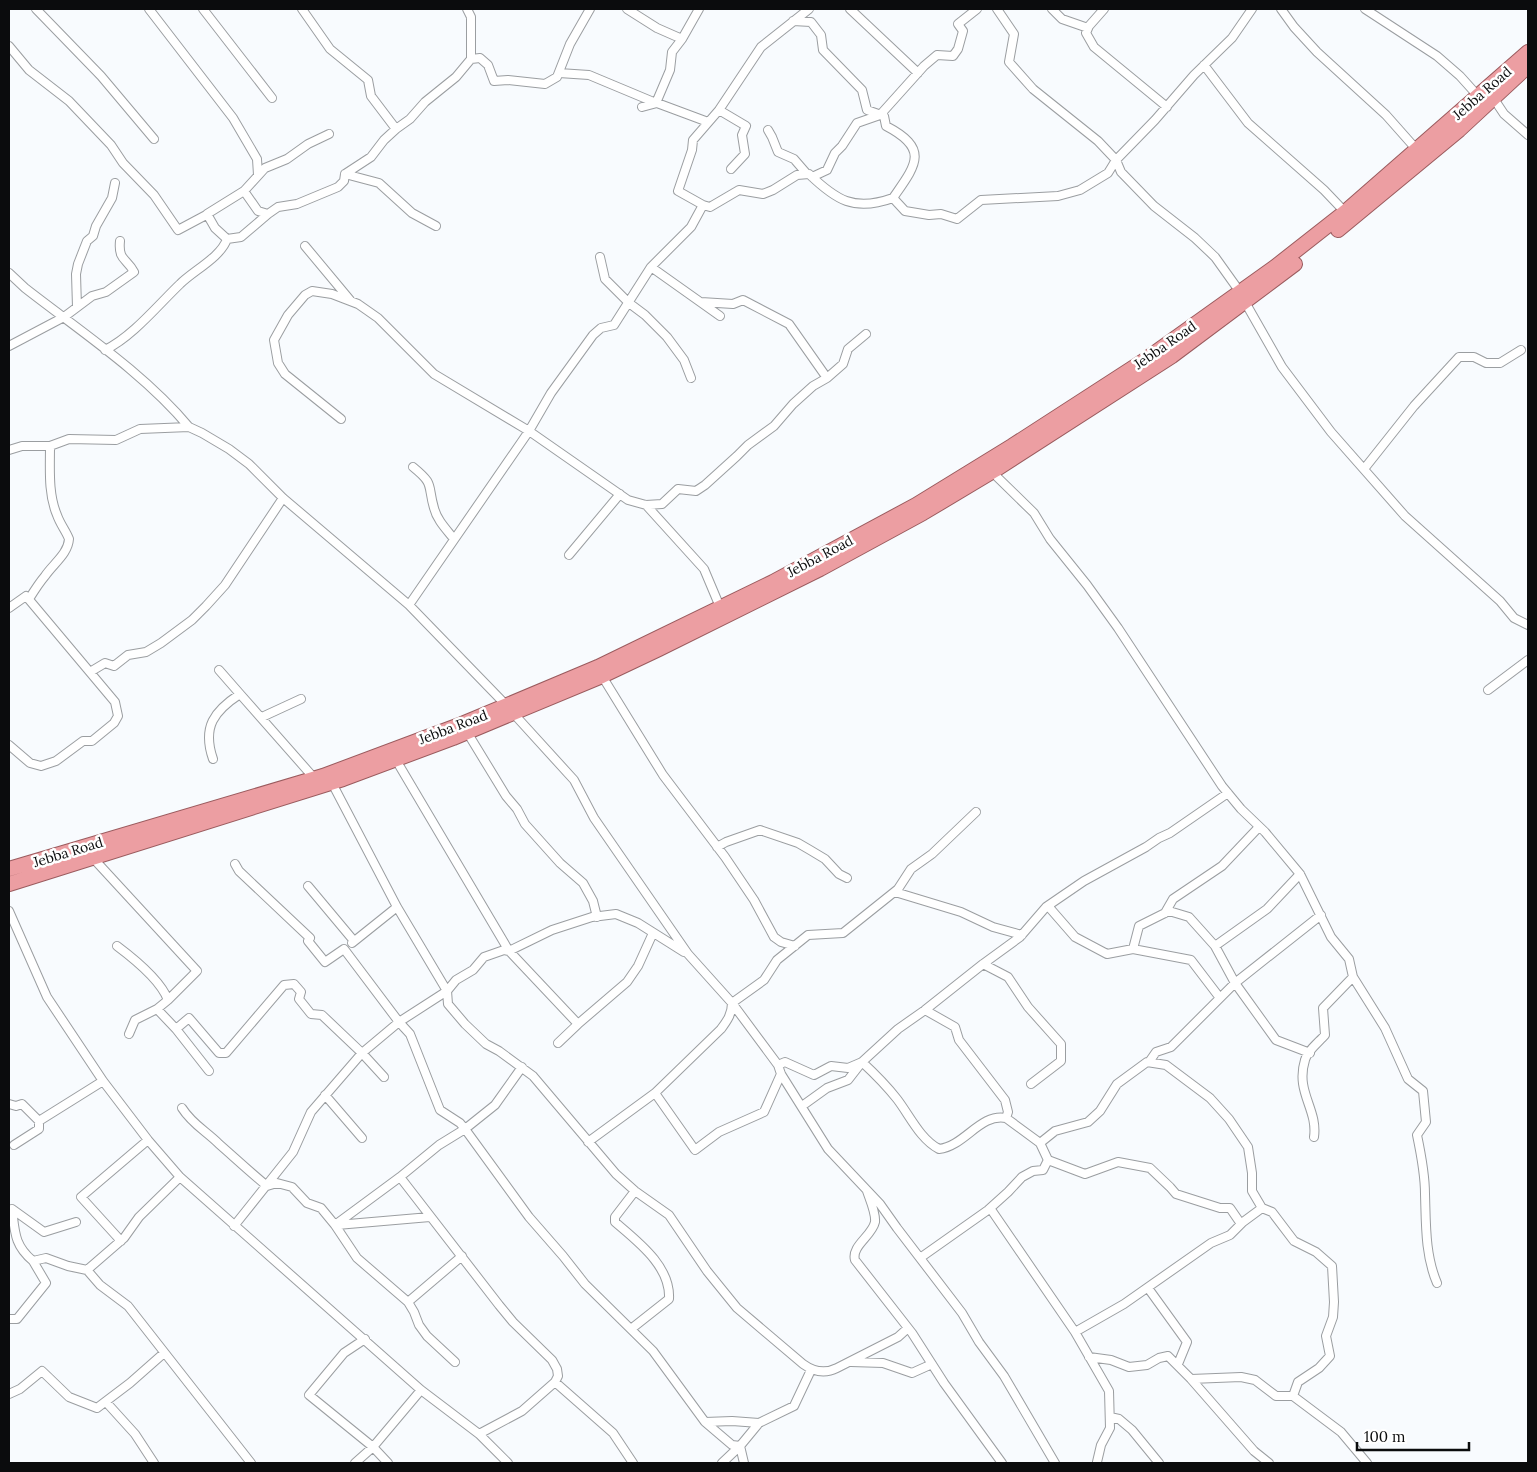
<svg xmlns="http://www.w3.org/2000/svg" width="1537" height="1472" font-family="Lora,serif">
  <rect width="100%" height="100%" fill="#f8fbfe"/>
  <g fill="none" stroke-linecap="round" stroke-linejoin="round">
    <!-- minor casing -->
    <g stroke="#9b9ea1" stroke-width="10">
      <path id="minor" d="M36 9 101 76 154 139
        M149 9 233 118 257 159 258 175
        M203 9 272 98
        M302 9 330 49 368 80 371 96 396 129 410 119 425 102 456 77 471 59V17L467 9
        M627 9 657 28 682 39 699 9
        M850 9 918 73
        M997 9 1014 34 1009 62 1033 89 1098 141 1116 160 1121 172 1154 206 1195 238 1215 257 1240 292
        M1052 9 1062 19 1088 28
        M1104 9 1089 26 1086 33 1094 47 1167 107
        M1281 9 1294 27 1317 52 1386 115 1417 150
        M1365 9 1437 56 1460 76 1478 96
        M793 21 811 22 821 35 823 50 862 90 867 110 884 116 886 126C930 149 916 165 893 198
        M9 46 29 70 69 101 111 145 123 163 154 195 178 230 208 214
        M471 59 480 58 488 65 494 81 508 80 545 84 557 77 570 44 590 9
        M1204 65 1248 123 1324 190 1345 212
        M559 73 589 75 656 103 670 70 672 52 682 39
        M1494 99 1504 114 1528 135
        M642 107 657 103 708 122
        M719 110 746 126 742 135 745 154 731 169
        M396 129 384 140 371 157 345 174 379 183 412 213 436 226
        M768 130 772 137 778 152 794 159 807 174
        M812 177 827 170 835 153 842 146 857 123 880 115 924 66 937 55 953 56 958 49 963 31 958 24 977 9
        M244 191 258 211 268 214 278 207 297 204 338 187 344 181 345 174
        M703 205 710 207 739 190 763 194 773 190 797 175 809 174C836 200 854 212 893 198L905 211 929 215 941 214 957 219 981 200 1058 196 1080 190 1108 173 1116 160 1155 120 1194 75 1232 38 1252 9
        M227 239 241 237 268 214
        M305 246 350 300
        M600 257 605 279 629 303 645 315 667 337 684 360 691 378
        M651 267 720 316
        M9 273 25 288C80 331 144 373 189 427
        M701 302 733 304 743 300 789 324 827 378
        M1245 302 1282 367 1331 432 1405 516 1500 601 1514 618 1528 625
        M77 307 76 274 78 264 87 241 93 236 96 226 112 198 115 183
        M9 346 64 317 92 296 106 292 134 272C127 258 118 261 120 241
        M105 350C133 336 157 306 180 284 193 271 221 257 227 239L215 228 207 214 244 191 265 168 287 159 308 144 329 134
        M341 419 285 374 278 363 274 340 288 315 305 295 312 291 332 294 358 304 378 318 434 374 529 431 628 500 646 505 662 504 678 489 696 491 705 485 737 456 748 445 774 426 793 404 813 386 827 378 843 364 848 349 866 334
        M9 450 22 446H50L69 439 116 440 140 429 189 427 202 433 229 449 249 464 283 498 409 605 506 705
        M413 467C435 485 427 484 434 508 437 520 446 529 454 539
        M1364 469 1414 406 1459 357H1474L1486 363H1500L1521 350
        M992 472 1034 513 1050 539 1087 585 1118 628 1222 786 1241 809 1265 832 1300 874 1331 937 1349 959 1353 977 1385 1028 1408 1079 1423 1091 1426 1122 1417 1135C1421 1154 1425 1174 1425 1194 1426 1224 1425 1255 1437 1283
        M646 505 704 569 720 607
        M569 555 620 494
        M29 599C34 591 39 583 45 576 53 564 68 554 69 539 66 531 60 524 57 515 48 494 50 469 50 446
        M409 605 529 431 551 393 593 335 601 328 614 325 651 267 691 227 703 205 678 191 692 150 693 140 719 110 761 47 809 9
        M9 608 26 596 115 702 118 716 114 723 92 741H83L56 761 41 766 30 763 9 745
        M219 670 240 694
        M90 672 105 663 114 666 128 655 146 652 161 643 192 620 206 606 225 585 283 498
        M602 676 663 775 725 857 754 900 774 937 781 942 795 946
        M1488 690 1528 660
        M513 713 574 780 594 818 688 954 732 1003 778 1065 781 1074 828 1149 880 1204 897 1228 962 1313 979 1342 1004 1376 1055 1463
        M262 717 301 699
        M467 732 506 796 517 809 525 824 560 863 583 883 593 901 597 917
        M213 759C202 727 214 711 240 694L314 778
        M396 760 509 951 552 930 592 917 616 914 638 923 684 952
        M332 783 397 907 447 991 448 1004 465 1024 486 1044 499 1051 533 1076 616 1174 635 1191 669 1215 707 1271 737 1308 803 1364C814 1372 825 1374 837 1368L898 1337 908 1328
        M717 847 726 842 760 830 798 843 810 850 825 859 839 874 847 878
        M92 857 197 971 168 1000
        M235 864 239 871 310 938 308 941 325 962 344 949 399 1022 410 1034 440 1110 460 1123 465 1129 529 1217 563 1256 585 1284 653 1351 705 1422 732 1421 759 1423 740 1446 722 1463
        M308 886 354 941
        M895 892 961 912 993 927 1022 935
        M1048 906 1075 937 1107 954 1133 949 1191 960 1220 998
        M9 911 47 997 103 1081 148 1140 180 1177 421 1390 479 1434 522 1411 555 1382 558 1376 557 1369 552 1360 513 1322 499 1305 400 1177
        M1165 913 1173 899 1222 866 1259 827
        M352 943 397 907
        M117 946C133 958 161 981 168 1000L157 1009
        M1215 946 1267 909 1300 874
        M1133 949 1139 926 1169 911 1189 917 1215 946 1235 983 1276 1040 1310 1053
        M983 964 1008 977 1028 1007 1061 1044V1061L1031 1084
        M925 1010 955 1027 959 1040 1005 1100 1008 1112 1006 1118
        M578 1024 627 982 638 966 653 933
        M129 1034 135 1020 157 1009 176 1029
        M1149 1062 1156 1052 1171 1047 1235 983 1321 915
        M778 1065 785 1062 814 1075 831 1066 848 1068 862 1062C875 1074 886 1085 897 1099 910 1116 920 1139 939 1149 965 1146 980 1113 1006 1118L1040 1143 1048 1160 1085 1174 1118 1162 1150 1168 1170 1187 1176 1194 1220 1208H1230L1241 1224
        M209 1071 176 1029 189 1018 219 1053H226L284 985 294 984 301 992 299 999 311 1014 322 1015 362 1053 399 1022 447 991 456 980 473 970 484 957 504 950 509 951 512 954 578 1024 558 1043
        M655 1093 721 1029C727 1021 732 1014 732 1003L764 980 777 960 808 935 843 933 898 889 911 869 932 854 976 812
        M325 1095 362 1138
        M9 1104 16 1106 22 1104 39 1121
        M802 1106 827 1088 848 1080 862 1062 898 1029 925 1010 983 964 1020 937 1046 907 1084 881 1146 847 1159 838 1170 833 1228 793
        M182 1108C192 1124 206 1131 219 1144 235 1158 250 1172 267 1186L277 1183 292 1187 307 1203 321 1208 335 1225 357 1258 408 1302 414 1312 419 1325 427 1336 455 1362
        M1314 1137C1318 1109 1295 1092 1305 1060 1307 1051 1319 1042 1325 1035L1323 1008 1353 977
        M588 1142 655 1093 695 1150 719 1132 764 1112 781 1074
        M1040 1143 1055 1131 1088 1122 1100 1111 1117 1084 1147 1062 1166 1065 1210 1098 1229 1119 1248 1147 1252 1173V1191L1262 1208 1243 1222 1230 1235 1211 1243 1124 1304 1075 1332
        M14 1145 39 1129V1121L103 1081
        M180 1177 139 1217 124 1238 87 1270 100 1285 128 1306 251 1463
        M867 1191C870 1200 876 1213 875 1222 872 1236 851 1246 855 1260L912 1333 944 1383 1002 1463
        M990 1208 1075 1332 1109 1391 1110 1428 1101 1445 1097 1462
        M1262 1208 1272 1212 1294 1241 1316 1252 1332 1266 1334 1302 1333 1317 1326 1336 1330 1356 1319 1368 1298 1382 1293 1396
        M76 1222 44 1232 12 1209C15 1232 14 1245 33 1261L46 1258 68 1266 87 1270
        M335 1225 400 1177 439 1145 465 1129 495 1105 522 1067
        M337 1225 430 1217
        M234 1226 293 1152 311 1112 362 1053 384 1077
        M121 1241 81 1197 148 1140
        M920 1258 988 1210 1008 1192 1022 1177 1033 1171 1043 1170 1048 1160
        M1148 1288 1187 1342 1178 1364
        M408 1302 462 1256
        M9 1319H17L46 1283 33 1261
        M631 1329 669 1299C671 1266 637 1241 615 1222V1217L635 1191
        M365 1339 344 1353 309 1395 373 1447 388 1463
        M1089 1357 1111 1360 1129 1367 1147 1365 1159 1358 1168 1356 1191 1379 1241 1377 1255 1380 1276 1396H1293L1341 1432 1367 1463
        M851 1362 883 1363 912 1373 932 1364
        M1191 1379 1254 1451 1269 1463
        M555 1382 613 1433 633 1463
        M9 1394 20 1389 42 1371 69 1397 97 1408 130 1383 164 1353
        M106 1402 135 1434 154 1463
        M1110 1417 1119 1419 1132 1430 1159 1463
        M705 1422 732 1445 740 1446 744 1463
        M759 1423 794 1406 811 1370
        M479 1434 508 1463
        M355 1463 373 1447 421 1390"/>
    </g>
    <!-- trunk casing -->
    <g stroke="#9a5b5e" stroke-width="16">
      <path id="trunk" d="M1338 230 1459 130 1528 66
        M9 869 323 776 462 724 598 667 773 582 916 505 1012 446 1142 362 1275 267 1345 212 1528 52
        M9 884 343 779 453 738 602 676 659 649 820 569 923 513 995 470 1172 356 1295 264"/>
    </g>
    <!-- minor -->
    <use href="#minor" stroke="#fff" stroke-width="8"/>
    <!-- trunk -->
    <use href="#trunk" stroke="#ec9ea2" stroke-width="14"/>
  </g>
  <g text-anchor="middle" dominant-baseline="central" stroke-width="5" stroke-linejoin="round" paint-order="stroke">
    <!-- street labels -->
    <g font-size="14" fill="#0b0c0d" stroke="#fff">
      <text transform="translate(1482 93) rotate(-41)">Jebba Road</text>
      <text transform="translate(1165 345) rotate(-35)">Jebba Road</text>
      <text transform="translate(820 556) rotate(-28)">Jebba Road</text>
      <text transform="translate(453 727) rotate(-21)">Jebba Road</text>
      <text transform="translate(68 852) rotate(-17)">Jebba Road</text>
    </g>
  </g>
  <!-- border -->
  <rect width="1537" height="1472" fill="none" stroke="#0b0c0d" stroke-width="20"/>
  <!-- scale -->
  <path d="M1357 1442v8h112v-8" fill="none" stroke="#0b0c0d" stroke-width="2.5"/>
  <text x="1364" y="1442" font-size="15" fill="#0b0c0d" stroke="#ffffff" stroke-width="4" paint-order="stroke">100 m</text>
</svg>
